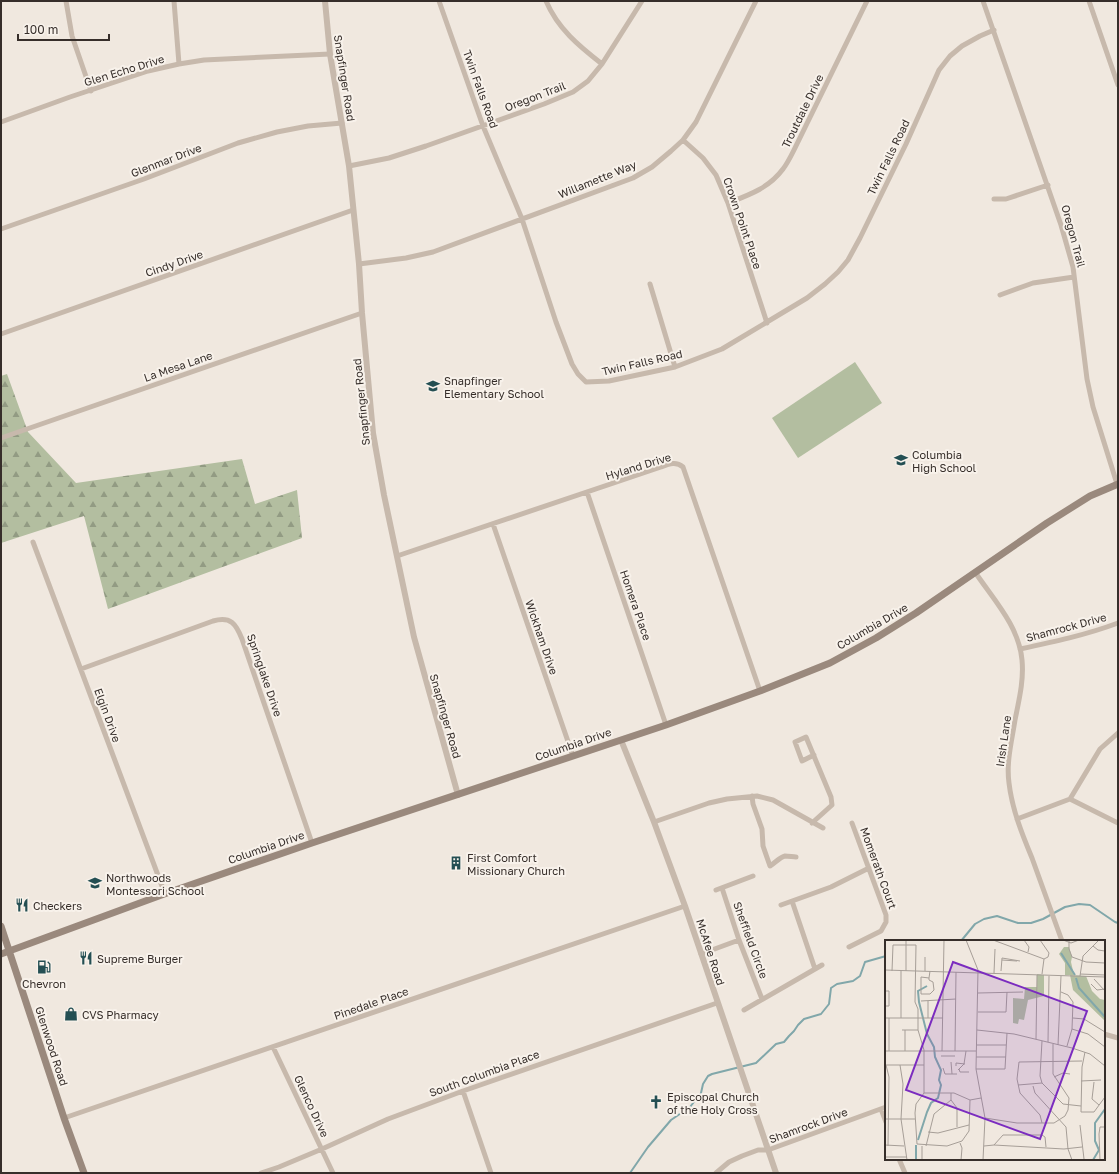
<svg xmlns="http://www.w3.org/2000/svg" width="1119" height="1174" font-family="'Golos Text',sans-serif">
  <defs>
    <pattern id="forest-firs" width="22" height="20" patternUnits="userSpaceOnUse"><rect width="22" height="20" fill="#b3bea0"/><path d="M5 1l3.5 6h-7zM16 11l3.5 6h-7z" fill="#929b83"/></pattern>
  </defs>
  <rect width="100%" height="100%" fill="#f0e8df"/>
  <!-- green -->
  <path fill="#b3bea0" d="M855 362 882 403 798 458 772 418Z"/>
  <!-- forest -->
  <path fill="url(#forest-firs)" d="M7 374 28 432 76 483 242 459 255 504 297 490 302 538 108 609 84 516 1 543V376Z"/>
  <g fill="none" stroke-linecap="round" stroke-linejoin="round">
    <!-- stream -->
    <path stroke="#81a7aa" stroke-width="2" d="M961 941 975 924 984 919 997 916 1018 923H1031L1043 919 1065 907 1079 904 1090 905 1115 922 1118 923
      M630 1173 648 1147 671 1120 690 1107 701 1093 703 1084 708 1076 712 1074 756 1063 776 1044 784 1042 789 1036 794 1031 798 1025 804 1019 821 1014 829 1004 831 988 837 984 853 981 860 976 865 962 886 956"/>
    <!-- minor -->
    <path stroke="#c7b9ac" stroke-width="5" d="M66 1 72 36 91 91
      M174 1 179 64
      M439 1 483 126 522 219 556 322 572 364 578 374 586 382 609 381 675 367 722 349 807 298 825 284 838 272 848 260 860 238 906 144 939 70 950 56 962 46 980 36 994 30
      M546 1C558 29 579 46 602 64
      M983 1 1061 225 1073 267 1087 379 1093 407 1117 484
      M1089 1 1118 85
      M1 122 70 97 148 71 179 64 204 60 330 54
      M683 140 703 158 716 175 728 203 767 323
      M349 166 389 158 426 146 544 104 573 92 588 81 602 64 642 1
      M994 199H1006L1048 185
      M728 203C749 195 769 188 783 169 787 164 791 156 794 150L867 1
      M1 229 144 179 238 143 277 132 308 126 342 123
      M359 264 406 258 433 252 633 178 652 167 671 151 683 140 696 122 756 1
      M650 284 675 367
      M1000 295 1033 283 1074 277
      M1 334 353 210
      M1 438 362 313
      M587 492 666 725
      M493 524 573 756
      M33 542C78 659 120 777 165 894
      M397 556 661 467C669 464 676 461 683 467L760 691
      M975 572C993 599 1019 626 1022 660 1024 680 1019 700 1015 720 1012 740 1006 762 1009 783 1012 809 1022 834 1032 858 1042 886 1052 913 1062 941
      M1020 649C1053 642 1086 635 1118 623
      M81 669 213 621C231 616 236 624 242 639L312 843
      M752 796 753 804 762 829 763 846 770 866C775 863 780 857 785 856 789 856 793 857 796 857
      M1070 799 1100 749 1118 733
      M1017 819 1070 799 1118 823
      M654 822 709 803 727 799 757 796 773 800 823 828
      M812 823 832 805 831 797 806 737 795 742 802 761 814 755
      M722 888 739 940 762 999
      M716 890 753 876
      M792 901 815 969
      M781 905 831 887 869 868
      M849 947 881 931 886 922V915L852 823
      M701 954 739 940
      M744 1010 822 965
      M1104 1034 1118 1038
      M273 1047 333 1173
      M463 1091 491 1173
      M881 1109 886 1122
      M64 1118 685 906
      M899 1159 905 1173
      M261 1173 279 1167 322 1149 388 1119 463 1091 717 1003
      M716 1173 729 1162 742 1156 758 1150H768L886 1107"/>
    <!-- tertiary -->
    <path stroke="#c7b9ac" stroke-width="6" d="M325 1 330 54 349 166 359 264 362 313 373 433 384 495 414 637 458 795
      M621 740 654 822 685 906 776 1173"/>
    <!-- secondary -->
    <path stroke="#9a897d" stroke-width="7" d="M1 926 64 1118 84 1173
      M1 954 167 893 312 843 666 725 760 691 830 663 876 638 916 613 1047 523 1090 496 1118 484"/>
  </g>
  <!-- icons -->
  <defs>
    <g id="school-bare" transform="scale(1.08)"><path d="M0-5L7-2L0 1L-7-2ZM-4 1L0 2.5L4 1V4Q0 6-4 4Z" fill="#244f53" stroke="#f8f2eb" stroke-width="2.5" paint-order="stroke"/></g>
    <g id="building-bare" transform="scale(1.08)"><path d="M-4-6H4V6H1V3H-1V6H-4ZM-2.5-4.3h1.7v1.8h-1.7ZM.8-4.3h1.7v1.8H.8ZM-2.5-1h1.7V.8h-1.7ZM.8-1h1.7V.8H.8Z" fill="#244f53" stroke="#f8f2eb" stroke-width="2.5" paint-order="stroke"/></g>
    <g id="restaurant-bare" transform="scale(1.08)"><path d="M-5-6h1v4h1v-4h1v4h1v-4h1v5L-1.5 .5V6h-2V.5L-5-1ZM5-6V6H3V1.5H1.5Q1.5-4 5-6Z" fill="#244f53" stroke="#f8f2eb" stroke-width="2.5" paint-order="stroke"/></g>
    <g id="fuel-bare" transform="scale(1.08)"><path d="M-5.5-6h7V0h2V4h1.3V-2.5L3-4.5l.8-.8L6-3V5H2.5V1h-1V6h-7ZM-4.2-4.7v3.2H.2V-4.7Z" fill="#244f53" stroke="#f8f2eb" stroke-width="2.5" paint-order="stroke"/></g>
    <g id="shop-bare" transform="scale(1.08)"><path d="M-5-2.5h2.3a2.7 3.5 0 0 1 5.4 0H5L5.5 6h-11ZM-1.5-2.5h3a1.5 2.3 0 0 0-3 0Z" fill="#244f53" stroke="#f8f2eb" stroke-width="2.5" paint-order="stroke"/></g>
    <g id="church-bare" transform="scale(1.08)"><path d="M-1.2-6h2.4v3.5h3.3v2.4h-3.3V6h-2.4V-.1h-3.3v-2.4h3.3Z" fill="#244f53" stroke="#f8f2eb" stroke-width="2.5" paint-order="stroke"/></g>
  </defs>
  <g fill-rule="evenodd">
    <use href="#school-bare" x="433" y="386"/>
    <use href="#school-bare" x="901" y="460"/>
    <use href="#building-bare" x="456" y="863"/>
    <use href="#school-bare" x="95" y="883"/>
    <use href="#restaurant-bare" x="22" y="905"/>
    <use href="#restaurant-bare" x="86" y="958"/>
    <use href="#fuel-bare" x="44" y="967"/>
    <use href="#shop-bare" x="71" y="1014"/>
    <use href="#church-bare" x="656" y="1102"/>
  </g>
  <g text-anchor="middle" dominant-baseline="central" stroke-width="4" stroke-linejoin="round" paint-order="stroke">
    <!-- street labels -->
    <g font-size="11" fill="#362e2a" stroke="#f8f2eb">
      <text transform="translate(124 70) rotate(-17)">Glen Echo Drive</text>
      <text transform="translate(345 78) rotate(81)">Snapfinger Road</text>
      <text transform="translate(481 89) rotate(70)">Twin Falls Road</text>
      <text transform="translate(535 96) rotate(-21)">Oregon Trail</text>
      <text transform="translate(802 111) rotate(-64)">Troutdale Drive</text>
      <text transform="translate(888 157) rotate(-64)">Twin Falls Road</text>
      <text transform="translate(166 160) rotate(-21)">Glenmar Drive</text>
      <text transform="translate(597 179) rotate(-22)">Willamette Way</text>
      <text transform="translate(743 223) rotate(71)">Crown Point Place</text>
      <text transform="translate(1074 236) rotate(75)">Oregon Trail</text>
      <text transform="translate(174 263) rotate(-19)">Cindy Drive</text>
      <text transform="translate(642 362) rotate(-13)">Twin Falls Road</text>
      <text transform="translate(178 366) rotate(-19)">La Mesa Lane</text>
      <text transform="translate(361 402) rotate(-96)">Snapfinger Road</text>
      <text transform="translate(638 466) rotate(-17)">Hyland Drive</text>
      <text transform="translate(636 605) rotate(71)">Homera Place</text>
      <text transform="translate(872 626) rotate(-30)">Columbia Drive</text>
      <text transform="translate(1066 627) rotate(-15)">Shamrock Drive</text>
      <text transform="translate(542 637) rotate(71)">Wickham Drive</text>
      <text transform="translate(265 675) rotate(71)">Springlake Drive</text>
      <text transform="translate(108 715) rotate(70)">Elgin Drive</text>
      <text transform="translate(446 716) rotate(74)">Snapfinger Road</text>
      <text transform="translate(1003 741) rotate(-82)">Irish Lane</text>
      <text transform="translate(573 744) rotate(-19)">Columbia Drive</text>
      <text transform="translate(266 847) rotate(-19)">Columbia Drive</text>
      <text transform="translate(879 868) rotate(70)">Momerath Court</text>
      <text transform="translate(751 940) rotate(70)">Sheffield Circle</text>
      <text transform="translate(711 952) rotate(72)">McAfee Road</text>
      <text transform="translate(371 1003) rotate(-19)">Pinedale Place</text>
      <text transform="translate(52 1046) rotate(72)">Glenwood Road</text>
      <text transform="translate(484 1073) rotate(-20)">South Columbia Place</text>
      <text transform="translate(312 1106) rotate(65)">Glenco Drive</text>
      <text transform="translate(808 1125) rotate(-20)">Shamrock Drive</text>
    </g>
    <!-- poi labels -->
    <g font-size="11" fill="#362e2a" stroke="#f8f2eb" text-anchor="start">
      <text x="444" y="380">Snapfinger<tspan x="444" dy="13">Elementary School</tspan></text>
      <text x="912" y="454">Columbia<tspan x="912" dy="13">High School</tspan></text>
      <text x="467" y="857">First Comfort<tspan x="467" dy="13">Missionary Church</tspan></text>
      <text x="106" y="877">Northwoods<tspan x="106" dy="13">Montessori School</tspan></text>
      <text x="33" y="905">Checkers</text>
      <text x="97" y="958">Supreme Burger</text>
      <text x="44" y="983" text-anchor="middle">Chevron</text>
      <text x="82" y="1014">CVS Pharmacy</text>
      <text x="667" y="1096">Episcopal Church<tspan x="667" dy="13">of the Holy Cross</tspan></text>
    </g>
  </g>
  <!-- overview -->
  <g transform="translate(885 940)">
    <rect width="220" height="220" fill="#f0e8df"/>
    <path d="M152 34 159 35V56L143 60 139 80 134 79 133 84 128 83V58L139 59 140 47H152ZM185 35 201 36 207 51 215 59 220 60V81L188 50Z" fill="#b3bea0"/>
    <path d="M179 7H184L187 17 186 22 189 35H180V23L174 14Z" fill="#b3bea0"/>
    <path fill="none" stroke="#81a7aa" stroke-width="2" d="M176 13 190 35M191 38 194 48 220 77M33 200 42 172 46 163 53 158 56 145 54 140 56 130 50 117 49 107 42 94 34 62 33 51 42 46M31 220V205M208 220 214 210 210 201V183L220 169"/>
    <path fill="none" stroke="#a69e97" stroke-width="1" d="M81 0 93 30 91 129 100 178 98 220M108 0 159 19M139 0 144 7 143 12M155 0 164 13 163 17 159 19 157 34M178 0 186 3 194 0M184 0V9L187 17 201 22 220 23M208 6 213 10 220 11M117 20 132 21M0 30 220 37M7 31 8 5H31L30 62 33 69V90L39 110V153L31 164 30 173 32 204 62 206 77 201 84 191 85 160M21 31V0M40 31V17M116 31 117 18 135 21M109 33 110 9M195 34 220 35M195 36 198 16 214 0M44 38V40L48 42 49 50 45 54H36V37L44 38 45 31M209 39 220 51M206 44 212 50 220 49M0 51H4V66H0M176 52 183 55 188 62 187 89 182 106M93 53 138 52M36 61 71 59M43 61V78M93 72H121L122 52M0 78H58M16 78V31M188 78 199 79 220 92M187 89 203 94 220 107M17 90H33M20 90V111M92 90 129 94 187 108 205 114 220 126M151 99 152 35M157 101 155 136 157 143 178 164 196 166M163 102 164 36M92 105H121M173 105 176 36M0 111H91M4 111V78M57 111 59 0M70 111 71 32M200 112 197 127 196 172H209L220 157M56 116H70M91 117H121M66 122 67 134M1 125 4 137 3 206M1 125H39M15 125 18 144 16 179 22 220M71 126V123L80 124M58 128 60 134H72M74 129 75 132H84M91 129H120L122 93M73 130 79 124 81 111M169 137 178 133 185 134M196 141 216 140M209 142 207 159 214 165M133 145 157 143M148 146 150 153 181 187 183 209 187 220M39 153H69L85 160 96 158M66 160 72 168V187M100 178 132 183H169L180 176 183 170 184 158 168 134V104M0 179H30M157 183 155 175 135 153 132 139 134 122 197 121M195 185 199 219M43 192 53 193 84 185M75 203 77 208 76 220M0 205 19 206M109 205 118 195H157L160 197 161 207M41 206 49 174 66 160V153M99 206 109 205 179 209 197 207M0 217H22M37 220V206M125 220H154M215 220 214 194 215 187H220"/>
    <path fill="#7b2cbf" fill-opacity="0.15" stroke="#7b2cbf" stroke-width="2" d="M68 22 202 71 155 199 21 150Z"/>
    <rect width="220" height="220" fill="none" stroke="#362e2a" stroke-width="2"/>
  </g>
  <!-- border -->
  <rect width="1119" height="1174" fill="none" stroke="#362e2a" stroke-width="4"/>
  <!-- scale -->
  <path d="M18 34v6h91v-6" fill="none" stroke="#362e2a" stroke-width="2"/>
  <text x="24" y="34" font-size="12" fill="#362e2a" stroke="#f8f2eb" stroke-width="3" paint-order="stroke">100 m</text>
</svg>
